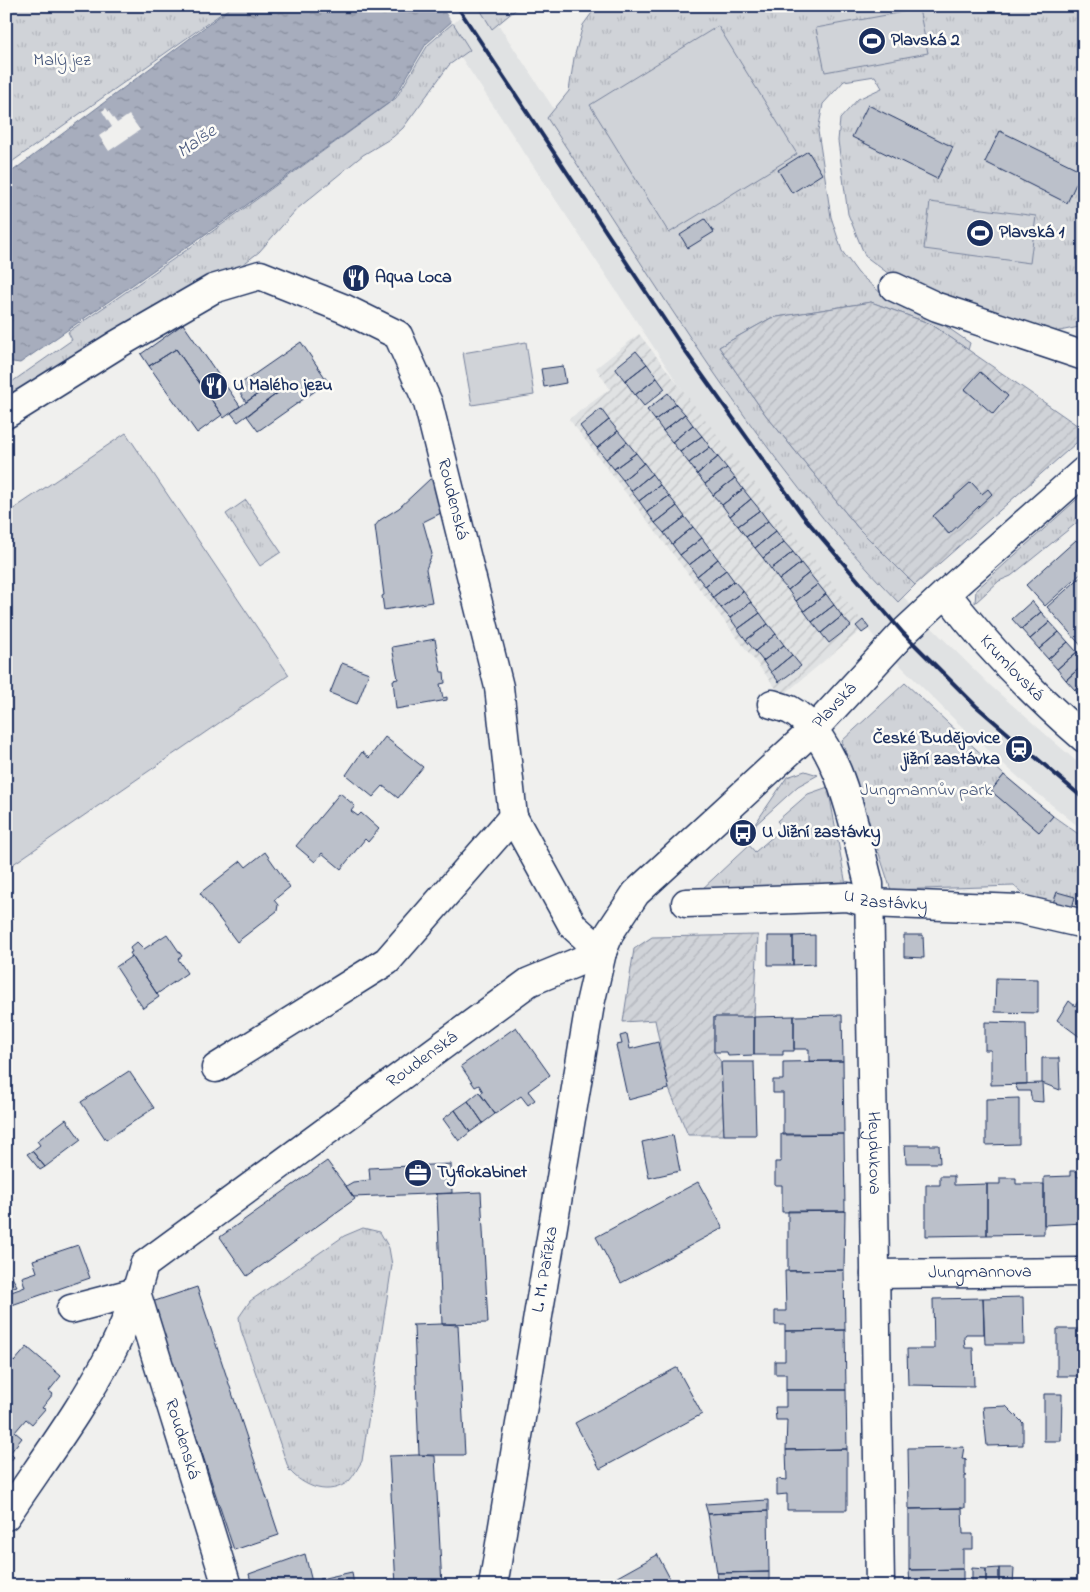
<svg xmlns="http://www.w3.org/2000/svg" width="1090" height="1592" font-family="'Indie Flower',sans-serif">
  <defs>
    <pattern id="industrial-furrows" width="10" height="10" patternUnits="userSpaceOnUse" patternTransform="scale(1.25)"><rect width="10" height="10" fill="#e0e2e3"/><path d="M-1 1l2-2M0 10L10 0M9 11l2-2" fill="none" stroke="#c0c2c5"/></pattern>
    <pattern id="grass-tufts" width="24" height="20" patternUnits="userSpaceOnUse" patternTransform="scale(1.25)"><rect width="24" height="20" fill="#d0d3d8"/><path d="M3 7l-1-3M5 7V3M7 7l1-3M15 17l-1-3M17 17v-4M19 17l1-3" fill="none" stroke="#b2b5bc"/></pattern>
    <pattern id="garden-furrows" width="10" height="10" patternUnits="userSpaceOnUse" patternTransform="scale(1.25)"><rect width="10" height="10" fill="#d0d3d8"/><path d="M-1 1l2-2M0 10L10 0M9 11l2-2" fill="none" stroke="#b2b5bc"/></pattern>
    <pattern id="water-ripples" width="26" height="14" patternUnits="userSpaceOnUse" patternTransform="scale(1.25)"><rect width="26" height="14" fill="#a7adbd"/><path d="M2 4q2-2 4 0t4 0M15 11q2-2 4 0t4 0" fill="none" stroke="#878d9d"/></pattern>
  </defs>
  <rect width="100%" height="100%" fill="#f0f0ee"/>
  <filter id="ink" filterUnits="userSpaceOnUse"><feTurbulence type="fractalNoise" baseFrequency=".02" numOctaves="2"/><feDisplacementMap in="SourceGraphic" scale="10" xChannelSelector="R" yChannelSelector="G"/><feConvolveMatrix kernelMatrix="1 2 1 2 8 2 1 2 1" color-interpolation-filters="sRGB"/></filter>
  <g filter="url(#ink)">
    <!-- built -->
    <path fill="#e0e2e3" d="M427 6H486L705 338 878 567 921 617 993 688 1084 768V831L1026 784 959 724 885 650 722 450Z"/>
    <!-- industrial -->
    <path fill="url(#industrial-furrows)" d="M639 334 866 626 782 696 569 419 610 389 596 368Z"/>
    <!-- grass -->
    <path fill="url(#grass-tufts)" stroke="#76819b" d="M6 6H232L6 166Z
      M478 6H520L492 29Z
      M597 6H1084V326L1050 333 901 283 865 256 848 214 838 141 840 119 858 99 882 88 875 76 844 81 823 104 818 131 831 217 842 251 858 273 883 295 928 314 970 343 968 350 931 324 871 302 771 318 719 347 765 414 859 529 915 585 898 602C759 459 656 284 547 118L569 91 574 58 583 25Z
      M453 23 470 50 449 65 403 128 393 137 363 155 297 209 259 252 229 275 171 297 6 405V386L72 340 68 332 191 247 396 98 428 45Z
      M1084 493V517L1011 576 999 581 975 603 976 590Z
      M246 500 281 552 260 566 226 514Z
      M905 683 1004 775 991 791 1039 832 1053 816 1084 838V937L1044 911 1014 886 891 890 842 741Z
      M805 771 818 775 798 786 753 827 787 777Z
      M828 787 846 885 700 891 749 845 755 852 783 828 777 821 808 794Z
      M363 1228 380 1232 389 1248 392 1265 362 1461C358 1467 354 1476 349 1481 329 1497 304 1487 289 1470L241 1330 239 1317 250 1301 344 1236Z"/>
    <!-- garden -->
    <path fill="url(#garden-furrows)" stroke="#76819b" fill-rule="evenodd" d="M871 302 931 324 1084 430V436L915 585 859 529 765 414 719 347 771 318ZM980 372 1008 396 993 413 965 390ZM971 482 982 494 988 490 992 494 948 534 933 516Z
      M758 935 754 1017 714 1018V1052L721 1062 724 1135H688L669 1089 655 1020 623 1022 634 949 652 937Z"/>
    <!-- pitch -->
    <path fill="#d0d3d8" stroke="#76819b" d="M919 9 928 53 825 72 816 28Z
      M718 26 797 154 669 233 590 105Z
      M930 202 1036 216 1030 263 924 249Z
      M526 342 534 395 472 405 463 353Z
      M126 433 289 675 6 869V514Z"/>
    <!-- water -->
    <path fill="url(#water-ripples)" stroke="#6f7b97" d="M233 6H469L426 44 393 100 220 224 20 363 6 361V176Z"/>
    <!-- pier -->
    <path fill="#f0f0ee" d="M441 6H472L453 24Z
      M106 108 117 123 129 115 140 130 109 151 99 136 112 127 102 111Z"/>
    <!-- building -->
    <path fill="#bbc0ca" stroke="#1b2f5e" d="M868 105 953 147 937 179 852 137Z
      M1000 131 1082 171 1067 203 985 162Z
      M808 151 822 174 792 193 778 170Z
      M705 219 714 232 688 248 680 235Z
      M359 265 369 275 353 291 343 281Z
      M183 324 240 406 224 418 176 349 149 366 141 354Z
      M301 342 328 382 258 431 247 416 279 392 272 384 246 402 236 387Z
      M176 349 222 415 197 433 149 366Z
      M636 351 647 364 625 381 615 368Z
      M647 364 657 378 635 395 625 381Z
      M563 366 566 383 544 387 541 369Z
      M980 372 1008 396 993 414 965 389Z
      M657 378 665 389 644 406 635 395Z
      M272 384 279 392 238 422 231 413Z
      M668 393 676 404 655 420 647 410Z
      M676 404 685 414 663 431 655 420Z
      M601 409 609 420 588 437 580 426Z
      M685 414 693 425 672 442 663 431Z
      M609 420 618 431 597 448 588 437Z
      M693 425 702 436 680 452 672 442Z
      M618 431 627 442 606 459 597 448Z
      M702 436 710 447 689 463 680 452Z
      M627 442 636 453 614 469 606 459Z
      M710 447 718 457 697 474 689 463Z
      M636 453 644 463 623 480 614 469Z
      M718 457 727 468 705 484 697 474Z
      M644 463 652 474 631 491 623 480Z
      M727 468 735 478 713 495 705 484Z
      M652 474 660 485 639 501 631 491Z
      M735 478 743 489 722 505 713 495Z
      M430 479 433 480 443 512 423 522 432 554 426 569 432 602 384 610 382 596 384 595 375 526 380 520 399 508Z
      M971 482 982 494 988 489 992 494 949 534 933 516Z
      M660 485 669 496 647 512 639 501Z
      M743 489 751 499 730 516 722 505Z
      M669 496 677 506 655 523 647 512Z
      M751 499 760 510 738 526 730 516Z
      M677 506 685 517 664 533 655 523Z
      M760 510 768 521 746 537 738 526Z
      M685 517 693 527 672 544 664 533Z
      M768 521 776 531 755 548 746 537Z
      M693 527 702 538 680 555 672 544Z
      M776 531 784 542 763 558 755 548Z
      M702 538 710 549 689 565 680 555Z
      M1076 540 1084 548V571L1045 606 1026 585Z
      M784 542 793 552 771 569 763 558Z
      M710 549 718 559 697 576 689 565Z
      M793 552 801 563 779 580 771 569Z
      M718 559 726 570 705 586 697 576Z
      M801 563 809 573 788 590 779 580Z
      M726 570 734 581 713 597 705 586Z
      M809 573 818 584 796 601 788 590Z
      M1084 574V649L1047 607Z
      M734 581 743 591 721 608 713 597Z
      M818 584 826 594 804 611 796 601Z
      M743 591 751 602 730 618 721 608Z
      M826 594 834 605 812 622 804 611Z
      M1032 601 1041 612 1021 629 1012 619Z
      M751 602 760 613 738 629 730 618Z
      M834 605 842 616 821 633 812 622Z
      M1041 612 1050 622 1030 639 1021 629Z
      M760 613 768 624 746 640 738 629Z
      M842 616 851 626 829 643 821 633Z
      M863 620 869 628 862 633 856 626Z
      M1050 622 1059 632 1039 649 1030 639Z
      M768 624 776 634 755 651 746 640Z
      M1059 632 1068 642 1048 659 1039 649Z
      M776 634 784 645 763 661 755 651Z
      M435 639 441 672H444L445 683 440 684 443 698 447 697V700L396 709 393 680 398 679 392 647Z
      M1068 642 1077 652 1057 669 1048 659Z
      M784 645 792 655 771 672 763 661Z
      M1077 652 1084 659V664L1066 680 1057 669Z
      M792 655 801 666 779 682 771 672Z
      M342 663 369 673 357 704 330 693Z
      M1084 664V682L1075 690 1066 680Z
      M1084 682V700L1075 690Z
      M385 737 423 767 398 798 383 786 373 797 346 775 362 752 369 758Z
      M1004 775 1053 816 1039 832 991 791Z
      M340 793 355 806 351 811 358 816 361 813 379 829 368 842 365 839 341 869 322 853 315 862 296 846Z
      M265 852 290 887 274 900 278 905 277 911 237 942 200 893 241 861 246 867Z
      M1057 892 1075 897 1071 912 1052 906Z
      M167 934 182 956 178 959 187 973 157 994 130 953 132 952 130 948 137 942 144 949Z
      M815 935V964L793 965V936Z
      M904 935H923L924 958 904 957Z
      M768 936H793V965H768Z
      M132 956 159 997 143 1008 116 967Z
      M996 978 1038 979V1013L995 1012Z
      M1084 993V1040L1057 1020 1069 1001 1075 1006Z
      M842 1015 843 1061H809V1049H794V1016Z
      M794 1016V1051H783V1055H754V1017Z
      M714 1017H754V1055L728 1056 727 1052H714Z
      M985 1022 1026 1023 1027 1084 991 1085V1050H985Z
      M516 1027 550 1075 528 1091 535 1100 528 1105 521 1096 495 1114 480 1094 483 1092 479 1085 475 1087 461 1066Z
      M627 1034 630 1049 658 1042 669 1089 628 1100 616 1045 622 1044 620 1036Z
      M1042 1058H1059L1060 1090 1042 1083Z
      M843 1061 844 1134 783 1135V1093H773V1080H783V1062Z
      M721 1062H754L756 1135H724Z
      M129 1071 154 1108 106 1140 81 1102Z
      M1042 1083 1043 1102 1032 1101 1030 1091H1018L1015 1084Z
      M479 1092 495 1114 483 1123 468 1101Z
      M1019 1098V1144L986 1145V1099Z
      M468 1101 483 1123 470 1132 455 1110Z
      M455 1110 470 1132 459 1141 443 1119Z
      M66 1119 81 1140 45 1167 32 1151 40 1145 37 1141Z
      M781 1134H844L845 1211 782 1212V1185H775V1162H781Z
      M673 1135 680 1171 649 1178 642 1142Z
      M905 1145H939L940 1163H906Z
      M32 1151 45 1167 40 1170 27 1154Z
      M327 1161 355 1199 247 1276 220 1237Z
      M451 1164 452 1193 353 1197 346 1186 353 1182 370 1180 369 1168Z
      M1070 1171H1077V1177L1084 1176V1223L1044 1225V1177L1070 1176Z
      M940 1176H954V1185L987 1184V1235L926 1236V1185H940Z
      M1000 1178H1016V1184H1044V1234L987 1235V1184H1000Z
      M698 1182 723 1228 621 1283 596 1237Z
      M481 1192 488 1323 442 1324 437 1195 435 1194Z
      M788 1211H845L844 1270 788 1271Z
      M78 1245 90 1278 6 1307V1294L25 1287 22 1277 37 1272 33 1260Z
      M8 1270 17 1286 6 1289V1271Z
      M844 1270 845 1330 785 1331V1325H775V1311H786L785 1271Z
      M197 1287 279 1535 234 1550 152 1302Z
      M1023 1297 1024 1344H985L983 1298Z
      M983 1298 984 1334H966L964 1337 965 1348H973L974 1386 908 1385 907 1349H934L933 1299Z
      M442 1324 458 1325 465 1455H419L414 1326 412 1325Z
      M1084 1325V1376H1057V1329H1083Z
      M845 1330 846 1390H786V1374H775V1361H785V1331Z
      M27 1347 61 1376 49 1391 53 1394 42 1408 45 1409 32 1424 26 1419 15 1432 22 1438 10 1453 14 1457 6 1466V1360L9 1357 14 1362Z
      M676 1368H677L702 1414 600 1469 575 1423Z
      M786 1390H846L847 1449 786 1450 787 1420H776L775 1407H786Z
      M1044 1394H1062L1061 1441H1044Z
      M1006 1406 1023 1423V1445L987 1446 983 1407Z
      M964 1447 962 1459 967 1460H965V1475L967 1476H965V1508L909 1509 908 1448Z
      M847 1449V1510H787V1494L777 1495V1479L787 1480 786 1450Z
      M417 1455 435 1456 442 1586H396L389 1456Z
      M768 1500V1511L708 1514 705 1504Z
      M962 1508 963 1534H973V1549H963V1569L909 1570V1509Z
      M768 1511 769 1572 717 1573 708 1514Z
      M305 1554 312 1582 301 1586H252L249 1574Z
      M657 1554 674 1586H601L657 1555Z
      M972 1568 986 1569V1586H972Z
      M999 1568H1014L1013 1586H999Z
      M999 1568V1586H986V1569Z
      M963 1569V1586H910L909 1570Z
      M352 1572 354 1586H322L320 1579Z
      M769 1572V1586H719L717 1573Z"/>
    <g fill="none" stroke-linecap="round" stroke-linejoin="round">
      <!-- minor casing -->
      <g stroke="#1b2f5e" stroke-width="31">
        <g id="minor">
          <path d="M894 287 937 307 1084 356"/>
          <path id="s1" d="M6 414 118 344 213 289 260 275 345 309 398 335 428 403 499 687 513 817 573 926 602 952"/>
          <path id="s2" d="M946 593C986 646 1033 694 1084 738"/>
          <path id="s3" d="M772 704C778 706 785 708 790 710 841 738 855 832 869 884L880 1586"/>
          <path id="s4" d="M686 903 848 897 869 903 1019 909 1084 924"/>
          <path d="M216 1068 387 961 513 817"/>
          <path id="s5" d="M875 1274 1084 1272"/>
          <path id="s6" d="M136 1292 227 1586"/>
          <path d="M71 1309 136 1292"/>
          <path id="s7" d="M6 1516C42 1462 82 1409 112 1351 126 1325 136 1294 144 1265L529 982 602 952"/>
          <path id="s8" d="M493 1586 590 1004 602 952 610 932 636 893 813 730 903 633 946 593 1084 471"/>
        </g>
      </g>
      <!-- minor -->
      <use href="#minor" stroke="#fdfcf7" stroke-width="28"/>
      <!-- rail -->
      <path stroke="#1b2f5e" stroke-width="4" d="M457 6 685 351 803 516 903 633 976 706 1084 799"/>
    </g>
  </g>
  <!-- icons -->
  <defs>
    <g id="stadium-disc" transform="scale(1.4375)"><circle r="9.5" fill="#1b2f5e" stroke="#fdfcf7"/><path d="M0-5a6.5 5 0 1 0 0 10a6.5 5 0 1 0 0-10ZM-3.5-1.8h7v3.6h-7Z" fill="#fff"/></g>
    <g id="restaurant-disc" transform="scale(1.4375)"><circle r="9.5" fill="#1b2f5e" stroke="#fdfcf7"/><path d="M-5-6h1v4h1v-4h1v4h1v-4h1v5L-1.5 .5V6h-2V.5L-5-1ZM5-6V6H3V1.5H1.5Q1.5-4 5-6Z" fill="#fff"/></g>
    <g id="station-disc" transform="scale(1.4375)"><circle r="9.5" fill="#1b2f5e" stroke="#fdfcf7"/><path d="M-3-6H3Q5-6 5-4V2Q5 4 3 4L4.5 6H3L1.5 4h-3L-3 6H-4.5L-3 4Q-5 4-5 2V-4Q-5-6-3-6ZM-3.5-4v3h7v-3ZM-3.5 1v1.5H-2V1ZM2 1v1.5H3.5V1Z" fill="#fff"/></g>
    <g id="bus-disc" transform="scale(1.4375)"><circle r="9.5" fill="#1b2f5e" stroke="#fdfcf7"/><path d="M-5-6H5V4H4V6H2V4H-2V6H-4V4H-5ZM-3.5-4V0h7V-4ZM-3.5 1.2v1.5H-2V1.2ZM2 1.2v1.5H3.5V1.2Z" fill="#fff"/></g>
    <g id="office-disc" transform="scale(1.4375)"><circle r="9.5" fill="#1b2f5e" stroke="#fdfcf7"/><path d="M-6-3h4V-5.5h4V-3h4V5H-6ZM-1-4.5V-3h2v-1.5ZM-6 0V1H6V0Z" fill="#fff"/></g>
  </defs>
  <g fill-rule="evenodd">
    <use href="#stadium-disc" x="872" y="41"/>
    <use href="#stadium-disc" x="980" y="233"/>
    <use href="#restaurant-disc" x="356" y="278"/>
    <use href="#restaurant-disc" x="214" y="386"/>
    <use href="#station-disc" x="1019" y="749"/>
    <use href="#bus-disc" x="743" y="833"/>
    <use href="#office-disc" x="418" y="1173"/>
  </g>
  <g text-anchor="middle" dominant-baseline="central" stroke-width="5" stroke-linejoin="round" paint-order="stroke">
    <!-- poi labels -->
    <g font-size="18" font-weight="bold" fill="#1b2f5e" stroke="#fdfcf7" text-anchor="start">
      <text x="891" y="41">Plavská 2</text>
      <text x="999" y="233">Plavská 1</text>
      <text x="375" y="278">Aqua Loca</text>
      <text x="233" y="386">U Malého jezu</text>
      <text x="1000" y="739" text-anchor="end">České Budějovice<tspan x="1000" dy="21">jižní zastávka</tspan></text>
      <text x="762" y="833">U Jižní zastávky</text>
      <text x="437" y="1173">Tyflokabinet</text>
    </g>
    <!-- park labels -->
    <g font-size="18" fill="#48587c" stroke="#fdfcf7">
      <text x="62" y="61">Malý jez</text>
      <text x="926" y="791">Jungmannův park</text>
    </g>
    <!-- street labels -->
    <g font-size="18" fill="#1b2f5e" stroke="#fdfcf7">
      <text stroke="none"><textPath href="#s1" startOffset="615">Roudenská</textPath></text>
      <text stroke="none"><textPath href="#s2" startOffset="100">Krumlovská</textPath></text>
      <text stroke="none"><textPath href="#s8" startOffset="985">Plavská</textPath></text>
      <text stroke="none"><textPath href="#s4" startOffset="200">U Zastávky</textPath></text>
      <text stroke="none"><textPath href="#s7" startOffset="634">Roudenská</textPath></text>
      <text stroke="none"><textPath href="#s3" startOffset="484">Heydukova</textPath></text>
      <text stroke="none"><textPath href="#s8" startOffset="321">L. M. Pařízka</textPath></text>
      <text stroke="none"><textPath href="#s5" startOffset="105">Jungmannova</textPath></text>
      <text stroke="none"><textPath href="#s6" startOffset="154">Roudenská</textPath></text>
    </g>
    <!-- water labels -->
    <g font-size="19" font-style="italic" fill="#4c5b7f" stroke="#fdfcf7">
      <text transform="translate(197 142) rotate(-35)">Malše</text>
    </g>
  </g>
  <!-- margin -->
  <rect width="1090" height="1592" fill="none" stroke="#fdfcf7" stroke-width="25"/>
  <rect x="12" y="12" width="1065" height="1567" fill="none" stroke="#1b2f5e" stroke-width="2" filter="url(#ink)"/>
</svg>
